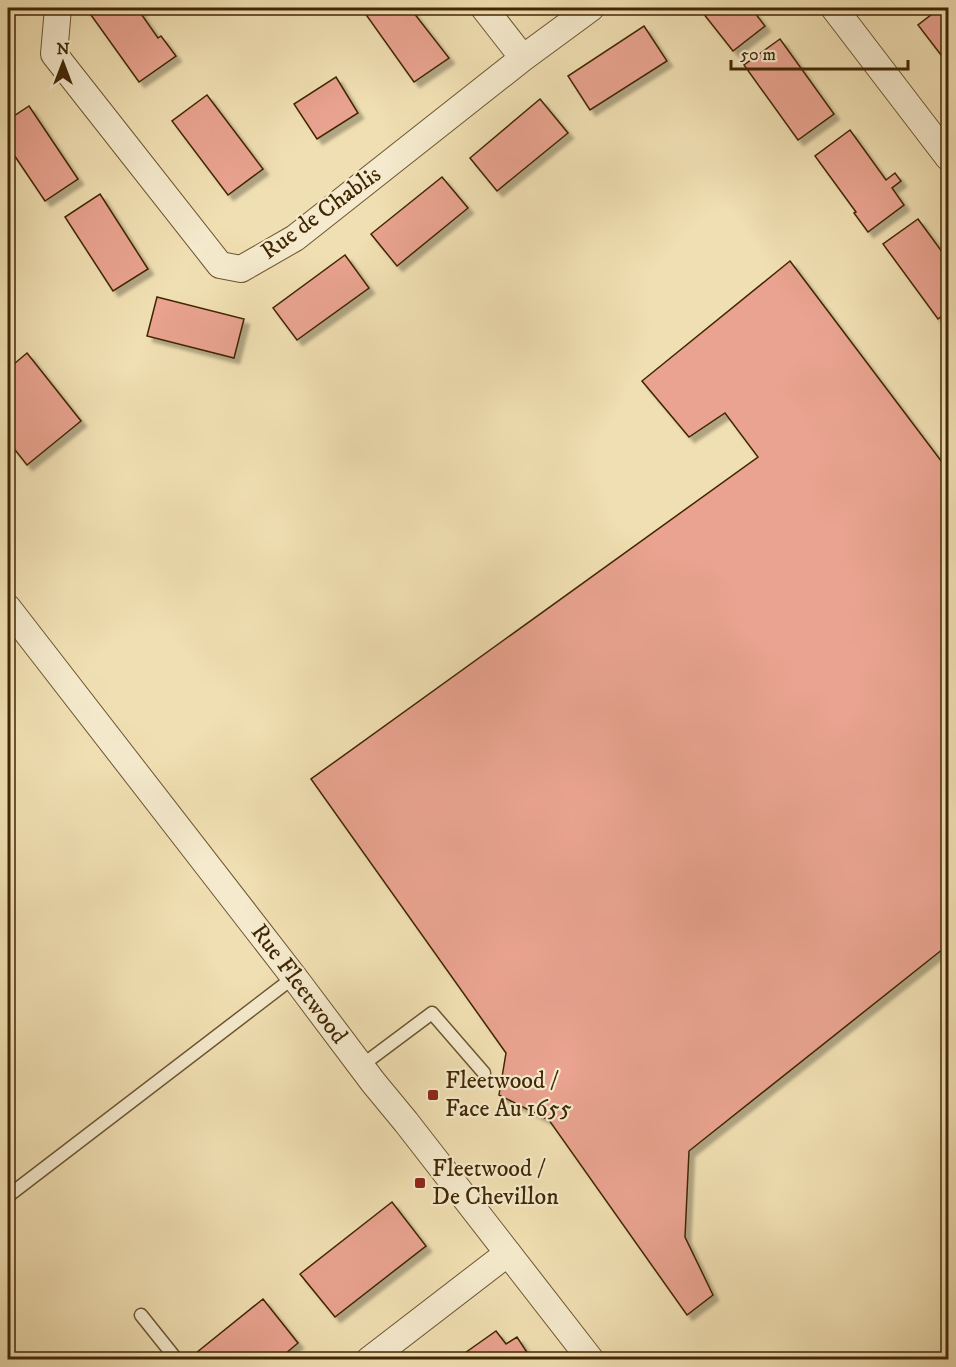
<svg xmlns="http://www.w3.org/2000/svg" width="956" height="1367" font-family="'IM FELL DW Pica',serif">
  <defs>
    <filter id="shadow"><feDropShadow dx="5.5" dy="5.5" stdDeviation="1.5" flood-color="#0004"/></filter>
  </defs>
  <rect width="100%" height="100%" fill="#f0dfb2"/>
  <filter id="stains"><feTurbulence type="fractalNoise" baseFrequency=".00333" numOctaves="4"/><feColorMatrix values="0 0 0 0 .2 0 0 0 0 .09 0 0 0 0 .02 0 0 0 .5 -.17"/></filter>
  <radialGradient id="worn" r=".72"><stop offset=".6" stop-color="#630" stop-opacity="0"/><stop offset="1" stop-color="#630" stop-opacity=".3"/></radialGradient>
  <!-- building -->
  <path fill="#e9a390" stroke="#402704" stroke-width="1.5" filter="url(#shadow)" d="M86 8H143L139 11 158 38 161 36 176 56 139 82Z
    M365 8H410L449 58 414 82 362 9Z
    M699 8H751L765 26 733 51Z
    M940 8H948V64L918 25Z
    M644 26 667 61 590 110 568 76Z
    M780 39 834 114 798 140 744 65Z
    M336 77 358 113 317 139 294 104Z
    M207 95 263 169 228 195 172 121Z
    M540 99 568 133 497 191 470 158Z
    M29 106 78 179 45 201 8 146V120Z
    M850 130 886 180 895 173 901 181 892 188 904 205 868 232 854 213 856 212 815 156Z
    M442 177 468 208 397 266 371 234Z
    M100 194 148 269 113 291 65 217Z
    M918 219 948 260V311L938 319 883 244Z
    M345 255 369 288 297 340 273 308Z
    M790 261 948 470V945L689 1151 685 1237 713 1295 687 1315 549 1120 499 1095 506 1053 311 779 758 457 725 413 689 437 642 381Z
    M157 297 244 319 234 358 147 336Z
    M27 353 81 421 27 465 8 441V369Z
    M392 1202 426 1246 335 1317 300 1274Z
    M263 1299 298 1343 278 1360H194L191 1357Z
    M496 1331 506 1344 517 1337 532 1360H455Z"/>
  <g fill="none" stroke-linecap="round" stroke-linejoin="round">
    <!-- service casing -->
    <g stroke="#6c5530" stroke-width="15">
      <path id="service" d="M361 1066 432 1013 484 1073
        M8 1196 294 977
        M141 1315 177 1360"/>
    </g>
    <!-- minor casing -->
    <g stroke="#6c5530" stroke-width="28">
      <path id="minor" d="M58 8 54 54 220 265 241 269 295 238 523 58 591 8
        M484 8 523 58
        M834 8 948 157
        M8 608 294 977 373 1082 406 1122 591 1360
        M369 1360 508 1253"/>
    </g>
    <!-- service -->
    <use href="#service" stroke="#f5eacd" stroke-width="12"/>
    <!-- minor -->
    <use href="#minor" stroke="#f5eacd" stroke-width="26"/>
  </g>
  <!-- markers -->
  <g fill="#8f2418" stroke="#f5eacd" stroke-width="2">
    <rect x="427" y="1089" width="12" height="12" rx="3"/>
    <rect x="414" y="1177" width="12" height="12" rx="3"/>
  </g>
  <g text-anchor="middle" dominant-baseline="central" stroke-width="4.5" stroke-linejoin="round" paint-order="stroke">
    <!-- street labels -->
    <g font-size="24" fill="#402704" stroke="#f5eacd">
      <text transform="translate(321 213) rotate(-36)">Rue de Chablis</text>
      <text transform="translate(299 984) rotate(53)">Rue Fleetwood</text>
    </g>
    <!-- poi labels -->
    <g font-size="24" fill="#402704" stroke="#f5eacd" text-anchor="start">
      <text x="445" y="1081">Fleetwood /<tspan x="445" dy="28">Face Au 1655</tspan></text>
      <text x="432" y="1169">Fleetwood /<tspan x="432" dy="28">De Chevillon</tspan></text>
    </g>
  </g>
  <!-- margin -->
  <rect width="956" height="1367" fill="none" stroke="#f0dfb2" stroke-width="30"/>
  <rect x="9" y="9" width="938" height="1349" fill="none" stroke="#402704" stroke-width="3"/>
  <rect x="15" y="15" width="926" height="1337" fill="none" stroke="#402704" stroke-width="1.5"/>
  <!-- north arrow -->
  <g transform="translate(63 63)" stroke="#f5eacd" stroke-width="4.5" paint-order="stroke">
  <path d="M0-4.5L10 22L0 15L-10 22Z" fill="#402704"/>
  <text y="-9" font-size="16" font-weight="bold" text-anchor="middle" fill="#402704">N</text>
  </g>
  <!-- scale -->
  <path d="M731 60v9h177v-9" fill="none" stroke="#402704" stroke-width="3"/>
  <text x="740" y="60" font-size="18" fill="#402704" stroke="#f5eacd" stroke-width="4.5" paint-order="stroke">50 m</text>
  <rect width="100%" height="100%" filter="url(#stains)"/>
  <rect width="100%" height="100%" fill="url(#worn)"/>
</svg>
